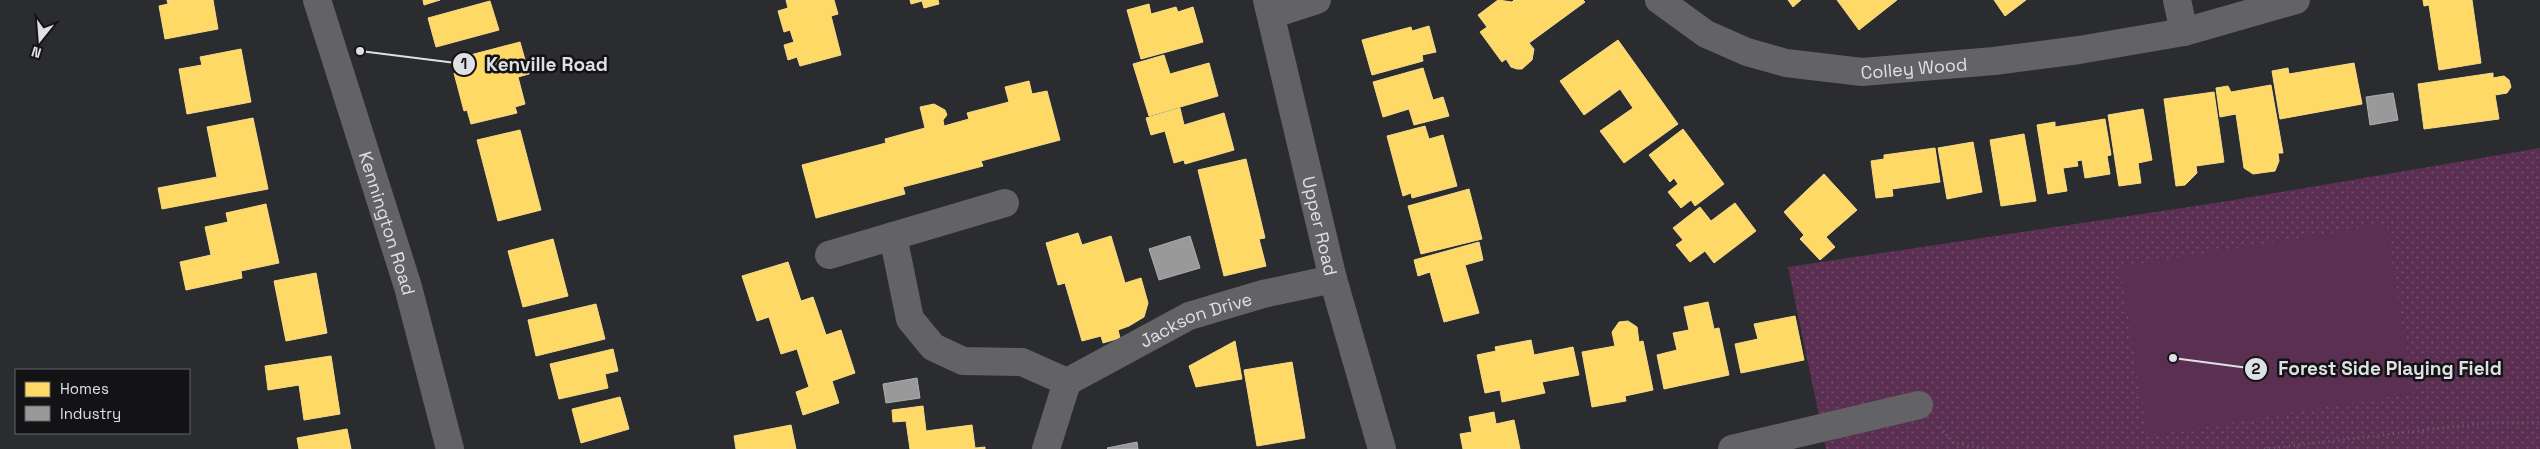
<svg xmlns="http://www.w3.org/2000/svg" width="2540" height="449" font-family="'Space Grotesk',sans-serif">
  <defs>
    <pattern id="park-dots" width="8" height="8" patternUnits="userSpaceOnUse" patternTransform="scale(1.25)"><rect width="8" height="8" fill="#5b2f52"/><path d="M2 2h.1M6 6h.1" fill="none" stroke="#724d6b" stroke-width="1.8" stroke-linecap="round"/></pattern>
  </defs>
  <rect width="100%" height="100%" fill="#2b2c2f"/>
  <!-- park -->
  <path fill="url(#park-dots)" d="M2540 148V449H1826L1788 267 2222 202Z"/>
  <!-- pitch -->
  <path fill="#5b2f52" d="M2386 224 2413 393 2148 436 2120 267Z"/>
  <!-- homes -->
  <path fill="#ffd966" stroke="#f5db8c" d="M167 0H213L218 29 165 39 159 6 168 4Z
    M423 0H440L424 5Z
    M786 0H834L838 14 831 16 841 55 800 66 797 57 788 60 784 45 794 42 790 30 784 32 778 11 788 8Z
    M910 0H938L939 4 924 8 922 1 911 4Z
    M1498 0 1512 2 1514 0H1583L1585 2 1529 43 1534 49 1532 60 1522 69H1517L1511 67 1506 59 1502 62 1480 32 1487 27 1478 15Z
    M1788 0H1801L1793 7Z
    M1837 0H1897L1859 30Z
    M1994 0H2026L2005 16Z
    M2423 0H2472L2481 63 2439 70 2429 5 2424 6Z
    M490 1 499 30 436 47 428 18Z
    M1149 4 1151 14 1176 7 1178 12 1193 7 1203 42 1141 59 1127 10Z
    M1429 26 1436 52 1422 55 1423 61 1372 75 1362 40 1411 27 1412 31Z
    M1618 40 1678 124 1624 163 1600 131 1633 108 1620 89 1584 115 1560 81Z
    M520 42 529 74 518 77 525 104 515 107 517 113 471 124 467 110 464 111 454 73 459 72 455 59Z
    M241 49 251 102 187 114 179 69 202 65 200 57Z
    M1164 55 1170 74 1209 63 1218 96 1149 116 1133 64Z
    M2354 63 2362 104 2280 119 2272 71 2288 68 2289 74Z
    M1423 68 1433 100 1443 97 1449 116 1414 125 1409 109 1383 117 1373 82Z
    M2493 73V78L2504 76 2509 80 2511 87 2507 93 2495 95 2499 119 2424 129 2418 84Z
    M1029 81 1032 94 1047 91 1060 140 981 161 983 166 903 187 905 194 816 218 802 165 886 143 885 139 925 128 920 107 934 104 945 110 947 115 943 120 944 126 969 119 967 113 1009 102 1005 87Z
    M2271 85 2283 153H2278L2279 161 2275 171 2253 174 2244 168 2236 114 2220 117 2216 88 2228 86 2231 92Z
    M2214 92 2224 162 2196 166 2197 173 2185 185 2176 186 2164 99Z
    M1180 108 1184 125 1224 113 1234 150 1185 164 1184 160 1174 163 1165 131 1151 135 1146 118Z
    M2143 109 2152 160 2138 163 2141 183 2119 186 2108 115Z
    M253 118 268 189 162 209 158 188 217 177 207 127Z
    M2105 119 2111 155 2107 156 2110 174 2085 178 2082 160 2077 161 2078 166 2063 168 2067 191 2048 194 2037 125 2055 122V127Z
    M1425 126 1429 139 1443 135 1457 186 1412 198 1411 193 1403 196 1387 136Z
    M1683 129 1724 184 1695 206 1691 200 1681 208 1668 192 1678 184 1674 178 1670 182 1649 155Z
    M520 130 541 210 498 221 477 140Z
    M2024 134 2036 201 2001 206 1990 140Z
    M1973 142 1982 192 1947 199 1938 148Z
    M1935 148 1940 182 1892 189 1893 196 1876 198 1871 161 1884 159V155Z
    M1246 159 1265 238 1259 239 1266 266 1224 276 1198 170Z
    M1824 174 1857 210 1826 237 1835 247 1820 260 1800 239 1804 235 1784 212Z
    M1469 189 1482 239 1421 254 1408 206Z
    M1735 203 1756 231 1714 263 1705 251 1690 262 1676 245 1683 240 1673 228 1700 207 1711 221Z
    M266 204 279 263 241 271 242 278 186 290 180 262 211 255 205 227 228 222 226 213Z
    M1078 233 1082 245 1111 236 1125 283 1141 278 1148 303 1144 317 1129 326 1118 330 1120 338 1103 343 1101 336 1082 341 1065 283 1058 285 1046 243Z
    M553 239 568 296 523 307 508 251Z
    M1479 242 1483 260 1465 265 1479 313 1444 322 1430 272 1418 276 1414 260Z
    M788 262 801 301 813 297 826 335 841 330 855 373 832 381 839 403 803 415 796 392 809 387 797 349 781 354 769 317 757 321 742 276Z
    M316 273 327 333 286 341 274 281Z
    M1708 302 1714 329 1719 328 1729 375 1664 389 1657 355 1677 350 1673 333 1689 330 1684 307Z
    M596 304 605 339 536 356 528 320Z
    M1795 316 1804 360 1741 373 1735 344 1758 339 1754 324Z
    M1628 321 1637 327 1639 342 1643 341 1653 390 1625 396 1626 401 1592 407 1582 352 1615 346 1612 332 1619 322Z
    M1531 340 1534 355 1573 347 1579 375 1542 382 1545 393 1502 402 1500 390 1485 393 1477 355 1496 351 1495 347Z
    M1235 341 1242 379 1196 387 1189 366Z
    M613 349 618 371 605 374 608 388 559 399 550 364Z
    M331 356 340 414 304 420 299 385 268 390 265 366Z
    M1292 362 1305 438 1257 446 1244 370Z
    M620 397 629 429 581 443 572 409Z
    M923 406 926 431 972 425 975 448 985 447V449H910L906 421 893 422 892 410Z
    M1494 412 1496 424 1514 420 1520 449H1463L1460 434 1472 432 1469 417Z
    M791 425 796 449H736L734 436Z
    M347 429 351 449H299L297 438Z"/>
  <!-- industry -->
  <path fill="#999" stroke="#aeaeb0" d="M2393 93 2398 120 2370 125 2366 97Z
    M1190 236 1200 268 1159 280 1149 249Z
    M917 378 920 398 886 403 883 384Z
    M1137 442 1138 449H1108L1107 448Z"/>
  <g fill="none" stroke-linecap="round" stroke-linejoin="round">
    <!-- path -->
    <path stroke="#626265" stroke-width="3" stroke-dasharray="1 4" stroke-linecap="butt" d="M1940 427 1954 443 1990 449
      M2264 449 2486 423H2540"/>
    <!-- minor -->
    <g stroke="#636365" stroke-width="28">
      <path id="s1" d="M317 0 408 287 450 449"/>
      <path id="s2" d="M1267 0 1333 279 1382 449"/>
      <path id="s3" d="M1659 0 1706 34 1747 52 1786 63 1862 72 1994 61 2079 50 2184 32 2296 0"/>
      <path d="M2177 0 2184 32"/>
      <path d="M1271 15 1317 0"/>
      <path id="s4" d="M893 236 910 319 933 347 963 361 1022 362 1067 382 1189 316 1263 294 1333 279"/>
      <path d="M829 255 1005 203"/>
      <path d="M1046 449 1067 382"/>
      <path d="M1732 449 1919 405"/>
    </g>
  </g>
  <g text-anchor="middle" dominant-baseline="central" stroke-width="5" stroke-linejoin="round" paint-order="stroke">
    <!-- street labels -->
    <g font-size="18" fill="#dfe0e4" stroke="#131316">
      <text stroke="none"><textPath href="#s3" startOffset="272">Colley Wood</textPath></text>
      <text stroke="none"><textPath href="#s1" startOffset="234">Kennington Road</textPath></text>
      <text stroke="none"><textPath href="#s2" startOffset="232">Upper Road</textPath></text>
      <text stroke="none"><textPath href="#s4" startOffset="406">Jackson Drive</textPath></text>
    </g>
  </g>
  <!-- callouts -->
  <path fill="none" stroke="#dfe0e4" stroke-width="2" d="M360 51L464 64M2173 358L2256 369"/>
  <g fill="#dfe0e4" stroke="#131316" stroke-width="2">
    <circle cx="360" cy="51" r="5"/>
    <circle cx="2173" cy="358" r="5"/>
    <circle cx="464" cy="64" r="12"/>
    <circle cx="2256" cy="369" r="12"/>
  </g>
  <g font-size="15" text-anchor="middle" font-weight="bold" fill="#111">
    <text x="464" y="69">1</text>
    <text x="2256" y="374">2</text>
  </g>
  <g font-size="19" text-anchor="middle" font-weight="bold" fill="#dfe0e4" stroke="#131316" stroke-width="5" stroke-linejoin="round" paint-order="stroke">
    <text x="547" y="71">Kenville Road</text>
    <text x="2390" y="375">Forest Side Playing Field</text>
  </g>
  <!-- legend -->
  <rect x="15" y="369" width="175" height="65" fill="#131316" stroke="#656568"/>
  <rect x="25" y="382" width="25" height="15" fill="#ffd966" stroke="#656568"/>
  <text x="60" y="394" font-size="15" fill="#dfe0e4">Homes</text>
  <rect x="25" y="406" width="25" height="15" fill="#999999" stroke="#656568"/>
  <text x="60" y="419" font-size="15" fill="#dfe0e4">Industry</text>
  <!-- north arrow -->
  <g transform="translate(40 40) rotate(197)" stroke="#131316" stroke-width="4" paint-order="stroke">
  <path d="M0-4L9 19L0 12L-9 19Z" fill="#dfe0e4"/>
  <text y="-8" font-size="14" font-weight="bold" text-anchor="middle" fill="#dfe0e4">N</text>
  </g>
</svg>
